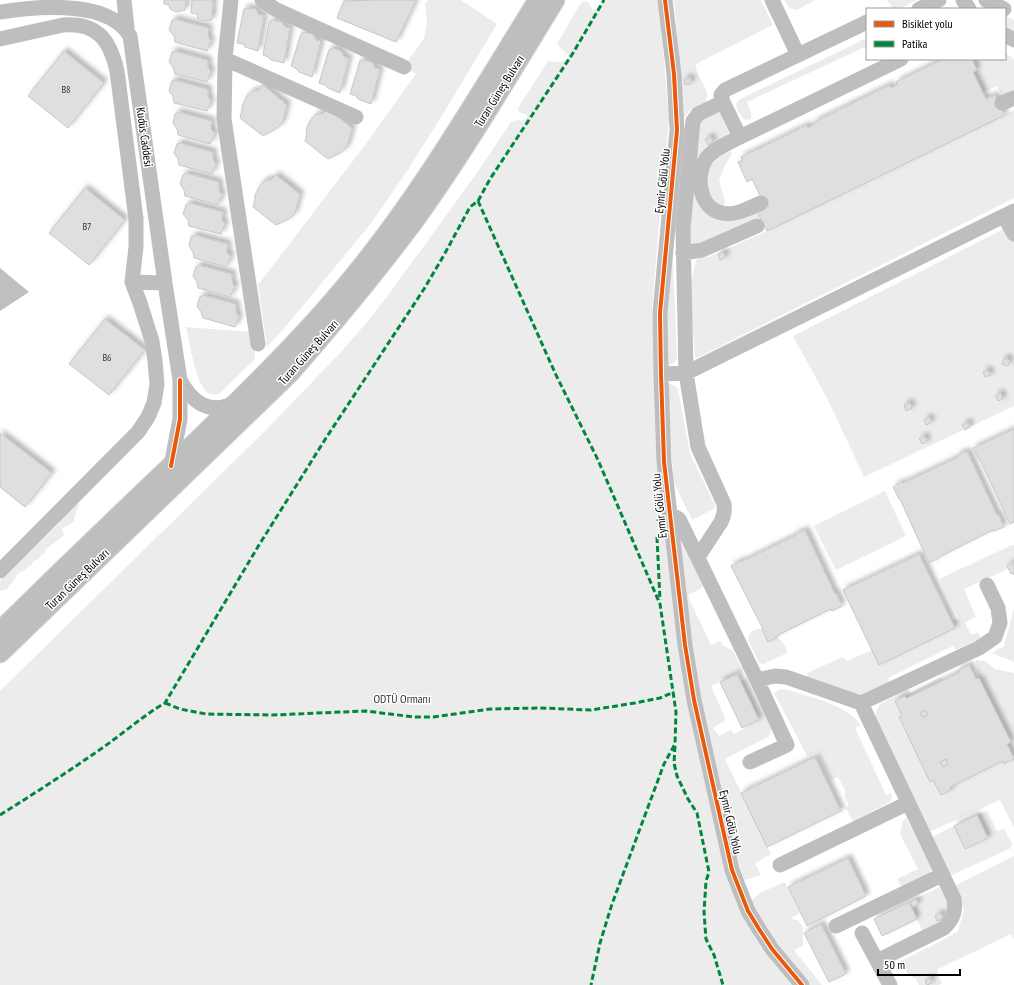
<svg xmlns="http://www.w3.org/2000/svg" width="1014" height="985" font-family="'PT Sans Narrow',sans-serif">
  <defs>
    <filter id="shadow"><feDropShadow dx="3.5" dy="-3.5" stdDeviation="2" flood-color="#0004"/></filter>
  </defs>
  <rect width="100%" height="100%" fill="#fff"/>
  <!-- green -->
  <path fill="#ececec" d="M428 0H461L497 24 443 114 407 171 372 222 293 318 267 347 258 285 365 145 416 74 404 67 424 38 427 22 425 4Z
    M604 0H659L669 120 660 211 652 310 670 514 679 594 732 870 802 985H0V691L267 429 340 353 368 321 386 298 477 173 511 122 517 120 522 121 527 118V115L519 112 518 108 548 61C559 61 562 65 569 56L557 44 580 4 585 1 588 2 593 10 596 9Z
    M674 0H761L773 25 696 64C694 77 712 88 706 102L690 110 684 118Z
    M784 0H816L796 10 789 8Z
    M887 0H917L899 9H893Z
    M1005 16 1014 20V36L1005 30Z
    M867 38V46L747 102 751 112V119L744 120 738 111 736 104 740 99Z
    M1005 53 1014 59V94L1004 98 997 86 983 92 973 72 977 70 972 59H1005Z
    M1014 110V198L697 358 695 356 691 312V284L696 260 699 258 709 257 767 231Z
    M718 113H720L730 135 706 153V208L756 210 760 219 725 235 721 239 692 245 689 243 699 121Z
    M730 151 732 154C726 162 723 171 719 180L725 202 723 208 713 204 704 178C711 163 716 159 730 151Z
    M1014 224V406L864 477 829 402 793 336Z
    M672 238 677 358 673 364 668 365 665 307Z
    M186 327 253 332 255 359 220 393C216 395 212 395 208 393 195 384 190 342 186 327Z
    M668 383 675 386 678 389 690 454 715 505V508L692 520 675 485 673 476Z
    M885 491 906 536 836 570 814 526Z
    M78 504 79 505 75 515 74 522 62 529 64 534 63 536 46 549 45 553 41 555 40 558 37 560H35L31 565 28 566 27 569 17 574 13 582 9 585 7 589 0 591V581L12 570 22 557 26 556 59 523C62 516 71 506 78 504Z
    M682 540 702 583V588L688 595 690 601 711 645 720 641 722 645 733 651 743 670 711 686 726 720 713 728 719 736 731 730 734 734 759 720 740 681 747 678 771 728V732L768 737 725 759 771 854 755 863 761 875 746 880 741 877 698 695 678 542Z
    M1012 545H1014V562L1007 566 1008 569 964 589 976 617 965 622 971 635 978 632 981 639 956 650 953 646 888 678 890 682 861 695 807 677V673L843 657 847 661 872 650 880 665 955 628 952 621 959 618 941 582V578Z
    M1014 609V662L992 653 1004 646Z
    M757 629H762L768 641 777 637C782 641 787 647 787 653L764 664 759 663 748 640 750 633Z
    M976 660 985 661 995 669 1014 673V757L1007 744 1010 742 979 678Z
    M941 677 943 680 907 698 905 696 895 701 902 716 899 718 930 781 933 780 941 795 951 790 950 787 1003 761 1004 764 1014 759V828L1000 800 929 832 875 719 877 710 880 704 908 689 910 693Z
    M781 689 789 690C810 697 850 706 860 725L855 728 886 795 891 793 892 798 890 802 853 821 846 808 849 805 844 794 846 793 838 777 831 780 817 752 807 756 774 693Z
    M987 811 997 831 1004 829 1012 844 1011 848 950 876 932 837 954 826 966 849 988 838 977 815Z
    M906 818 931 868 930 876 903 889 897 879 918 869 900 834 903 820Z
    M1014 856V939L1011 934 938 969V974L942 983 939 985H919L915 978 908 975 901 961 943 940 958 931 964 910 956 885Z
    M785 882 800 913 790 919 798 920 803 927V946L794 950 822 985H808L752 909V900L760 893Z
    M939 887C948 903 951 904 945 922L890 946 922 930 909 902Z"/>
  <!-- water -->
  <path fill="#bfbfbf" d="M0 268 29 292 0 311Z"/>
  <!-- building -->
  <path fill="#dfdfdf" stroke="#c7c7c7" filter="url(#shadow)" d="M164 0H186L185 10 176 12 170 9 169 5 164 4Z
    M192 0H213L212 20 203 21 198 19 197 14 191 13Z
    M376 0H416L396 42 337 18 344 1Z
    M247 8 256 9 259 15H264L258 51 245 47 243 44 237 43 244 9Z
    M175 19 209 28 208 36 211 41 207 51 175 42 174 36 169 30 172 21Z
    M273 20 282 22 285 27 290 28 284 63 271 60 268 57 263 55 269 22Z
    M304 32 313 34 316 40 321 41 312 77 299 72 297 69 291 66 301 34Z
    M333 48 341 51 344 57 349 58 340 93 328 88 325 85 319 83 329 50Z
    M64 51 104 83 68 128 28 96Z
    M175 51 208 60V67L211 72 207 82 175 74 173 67 169 62 172 52Z
    M943 59H972L977 70 973 72 986 99 995 95 1005 115 767 231 756 210 765 206 752 179 747 182 738 162 743 160 741 157 807 125 808 128 815 124 814 122 889 85 891 88 898 84 896 82Z
    M363 60 372 62 375 68 380 69 371 104 358 99 356 96 350 94 360 61Z
    M691 78V84L685 85 684 79Z
    M175 80 208 89V96L211 101 207 111 174 103 173 96 169 91 172 81Z
    M263 85 287 105 282 124 275 129 263 136 240 118 242 111V106L247 96 253 91H258Z
    M328 109 352 128 347 147 340 153 328 159 305 141 307 134 306 129 311 120 317 114H322Z
    M179 112 212 121 211 129 215 134 210 144 178 135 177 129 173 123 175 114Z
    M711 137 713 142 708 145 705 139Z
    M180 143 213 152V159L216 164 212 174 179 165 178 159 174 153 177 144Z
    M186 173 219 182V190L222 195 218 205 185 196 184 190 180 184 183 175Z
    M276 175 300 194 295 213 289 219 276 225 253 207 255 200V195L260 186 265 180H271Z
    M85 188 125 220 89 265 49 233Z
    M190 203 223 212 222 220 225 224 221 234 189 226 188 220 183 214 186 205Z
    M195 235 228 244 227 252 231 257 226 267 194 258 193 252 189 246 191 237Z
    M723 252 726 257 720 260 718 254Z
    M199 265 232 274V282L235 287 230 297 198 288 197 282 193 276 196 267Z
    M203 295 236 304V312L239 317 235 327 203 318 201 312 197 306 200 297Z
    M105 319 145 350 109 395 69 364Z
    M1004 358 1010 360 1008 366 1002 364Z
    M988 370 991 375 985 377 983 372Z
    M1001 393 1003 399 998 401 995 396Z
    M910 403 912 408 906 411 904 405Z
    M929 417 932 422 926 425 924 420Z
    M968 422 970 427 965 430 962 425Z
    M1014 429V522L1010 524 980 460H979L973 448Z
    M0 433 52 473 25 507 0 487Z
    M925 436 927 442 922 444 919 439Z
    M967 451 997 515 998 514 1004 527 994 531 993 530 939 557V558L929 563 900 499H899L893 487 902 482 903 483 958 457 957 455Z
    M805 530 835 594 836 593 842 606 832 611 831 609 780 634 777 636V637L768 642 762 629H763L731 566 741 561V562L796 535 795 534Z
    M919 554 955 628 879 665 843 590Z
    M1014 562V575L1013 573 1011 574 1007 566Z
    M969 665 976 679 979 678 1011 742 1007 744 1014 759 1004 764 1003 761 950 787 951 790 941 795 933 780 930 782 899 717 902 716 895 701 905 696 907 698 960 672 958 670Z
    M737 674 759 720 742 728 720 682Z
    M925 710 928 715 922 717 920 712Z
    M815 757 841 811 767 847 741 793Z
    M946 759 948 764 943 767 940 762Z
    M977 815 988 838 965 849 954 826Z
    M848 858 866 896 807 926 788 887Z
    M916 899 918 904 913 907 910 902Z
    M909 902 917 919 882 936 874 919Z
    M941 913 943 919 937 921 935 916Z
    M821 924 846 974 829 982 804 933Z
    M930 978 932 983 927 985 925 980Z"/>
  <g fill="none" stroke-linecap="round" stroke-linejoin="round">
    <!-- major casing -->
    <g stroke="#dbdbdb" stroke-width="21">
      <path id="major" d="M0 631C58 574 116 518 175 462 233 406 292 350 344 288 419 199 477 98 538 0
        M0 653 289 374C334 323 377 271 417 217 467 147 510 73 555 0"/>
    </g>
    <!-- minor -->
    <path stroke="#bebebe" stroke-width="15" d="M124 0 127 28
      M231 0 225 59 224 119 258 344
      M262 0 275 9 308 24 404 67
      M665 0 674 74 677 130 660 313 661 374 664 462 685 645 694 700 732 870 748 911 759 929 772 949 802 985
      M772 0 798 55
      M963 0 969 9
      M986 0 1004 9
      M919 9 939 0
      M0 12C39 6 109 0 130 36L165 283 180 380V419L171 466
      M1005 35 1014 40
      M0 39 63 25C97 22 110 40 117 71L136 219V247L132 282 140 303 152 341 155 361 157 384 154 403 148 417 138 432 0 571
      M225 59 356 117
      M723 102 740 137 901 59
      M1002 103 1014 98
      M740 137C729 143 714 148 706 159 695 175 699 209 722 213 736 216 749 208 761 203
      M1004 216 1014 234
      M683 253 702 250 757 226
      M132 282 165 283
      M661 374 686 373 1014 211
      M180 380C192 403 211 416 236 402
      M670 514 679 519 757 680 787 745 750 762
      M698 557 721 522C724 516 725 511 724 504L698 447 686 373 683 229 693 121 698 114 723 102 721 95 725 90 867 22
      M757 680 775 676 786 677 861 703 954 899C956 912 953 919 944 928L877 961
      M861 703 979 648 995 637 1000 623 998 608 987 585
      M780 865 908 803
      M836 926 942 875
      M862 933 890 985"/>
    <!-- major -->
    <use href="#major" stroke="#bebebe" stroke-width="19"/>
    <!-- quiet -->
    <path stroke="#00873e" stroke-width="3" stroke-dasharray="6 3" stroke-linecap="butt" d="M478 201 556 375 598 460 660 604 676 712 675 744 664 764 612 904 600 943 591 985
      M657 537 660 600
      M165 703 180 709 206 714 272 715 366 711 414 717H433L490 709 540 708 591 710 635 703 660 698 674 692
      M675 746 674 763 677 776 688 799 697 813 709 872 706 881 704 912 706 939 714 955 723 985
      M0 815C35 793 71 770 105 746 125 732 144 715 165 703L259 545 326 438 424 289 444 255 470 207 478 201 490 179 573 53 604 0"/>
    <!-- cycleway casing -->
    <g stroke="#fff" stroke-width="6">
      <path id="cycleway" d="M665 0 674 74 677 130 660 313 661 374 664 462 685 645 694 700 732 870 748 911 759 929 772 949 802 985
        M171 466 180 419V380"/>
    </g>
    <!-- cycleway -->
    <use href="#cycleway" stroke="#e8590c" stroke-width="4"/>
  </g>
  <g text-anchor="middle" dominant-baseline="central" stroke-width="3" stroke-linejoin="round" paint-order="stroke">
    <!-- number labels -->
    <g font-size="10" fill="#383838">
      <text x="66" y="89">B8</text>
      <text x="87" y="226">B7</text>
      <text x="107" y="357">B6</text>
    </g>
    <!-- street labels -->
    <g font-size="12" fill="#000" stroke="#fff">
      <text transform="translate(499 91) rotate(-58)">Turan Güneş Bulvarı</text>
      <text transform="translate(145 137) rotate(82)">Kudüs Caddesi</text>
      <text transform="translate(662 181) rotate(-84)">Eymir Gölü Yolu</text>
      <text transform="translate(308 352) rotate(-48)">Turan Güneş Bulvarı</text>
      <text transform="translate(659 506) rotate(-96)">Eymir Gölü Yolu</text>
      <text transform="translate(77 579) rotate(-44)">Turan Güneş Bulvarı</text>
      <text transform="translate(731 822) rotate(77)">Eymir Gölü Yolu</text>
    </g>
    <!-- park labels -->
    <g font-size="12" fill="#333" stroke="#fff">
      <text x="402" y="698">ODTÜ Ormanı</text>
    </g>
  </g>
  <!-- legend -->
  <rect x="866" y="8" width="140" height="52" fill="#ffffff" stroke="#999999"/>
  <rect x="874" y="21" width="20" height="6" fill="#e8590c" stroke="#999999"/>
  <text x="902" y="28" font-size="12" fill="#000000">Bisiklet yolu</text>
  <rect x="874" y="41" width="20" height="6" fill="#00873e" stroke="#999999"/>
  <text x="902" y="48" font-size="12" fill="#000000">Patika</text>
  <!-- scale -->
  <path d="M878 969v6h82v-6" fill="none" stroke="#000000" stroke-width="2"/>
  <text x="884" y="969" font-size="12" fill="#000000" stroke="#ffffff" stroke-width="3" paint-order="stroke">50 m</text>
</svg>
